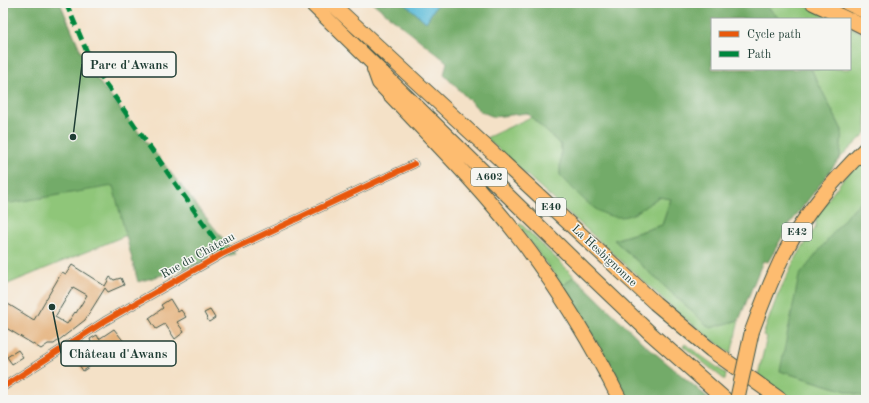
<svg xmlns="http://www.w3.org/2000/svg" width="869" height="403" font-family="'Old Standard TT',serif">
  <rect width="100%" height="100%" fill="#f6f6f2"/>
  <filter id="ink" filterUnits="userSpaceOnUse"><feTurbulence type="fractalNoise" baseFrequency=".025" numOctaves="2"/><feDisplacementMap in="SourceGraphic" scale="8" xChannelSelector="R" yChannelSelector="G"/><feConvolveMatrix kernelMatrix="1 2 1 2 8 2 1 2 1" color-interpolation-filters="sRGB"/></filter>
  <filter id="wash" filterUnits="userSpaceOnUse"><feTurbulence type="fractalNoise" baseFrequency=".012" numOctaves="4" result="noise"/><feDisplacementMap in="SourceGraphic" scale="16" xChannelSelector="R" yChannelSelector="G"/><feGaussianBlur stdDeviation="0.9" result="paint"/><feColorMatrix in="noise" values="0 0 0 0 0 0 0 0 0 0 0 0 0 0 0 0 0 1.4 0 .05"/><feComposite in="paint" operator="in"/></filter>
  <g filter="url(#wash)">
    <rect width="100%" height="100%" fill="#f4e1c7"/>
    <!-- green -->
    <path fill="#8fc679" stroke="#578256" d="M3 3H60L88 68 197 206 3 286Z
      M763 3H800L833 19H780Z
      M850 27 866 35V133L840 158 842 130 811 69H850Z
      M531 117 561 145 560 175 634 214 659 197 671 199 662 225 614 240 710 328 739 320 731 354 683 317 486 138Z
      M866 155V197L849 213 780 371 866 397V400H793L758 375 767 337 763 335 777 297 794 261 816 227V215L844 178Z
      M520 223 574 276 563 286 518 226Z
      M685 344 726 374 725 380 683 346Z"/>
    <!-- forest -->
    <path fill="#73ab69" stroke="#49744e" d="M3 3H60L88 68 235 254 138 282 113 186 11 203 3 199Z
      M373 3H404L426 22 438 3H728V6L763 3 780 19H712V69H811L842 130 840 158 789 225 768 262 763 261 739 320 710 328 614 240 662 225 671 199 659 197C651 202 643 209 635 213 604 229 579 194 560 175L561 145 531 117 527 113 494 117 480 111 444 75 447 62Z
      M866 197V397L780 371 799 276 849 213Z
      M574 276 644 344 711 400H628L601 350 563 286Z"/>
    <!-- water -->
    <path fill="#5abbd9" stroke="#3c7c86" d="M404 3H438L426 22Z"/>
    <g id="blocks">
      <!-- building -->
      <path fill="#e4af77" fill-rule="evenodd" d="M72 265 105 286 110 277 114 280 121 278 124 285 108 292 105 288 85 320 54 344H48L41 349 3 326V301L34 320 62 272 66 274ZM73 287 87 295 76 313 75 312 67 324 55 317Z
        M170 299 178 312 181 310 186 317 177 322 184 332 175 339 165 324 156 329 149 318 163 308 161 305Z
        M210 310 215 318 209 322 204 313Z
        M114 329 125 343 122 345 125 348 116 355 113 351 83 371 78 363 81 360 75 353 91 342 90 339 97 335 99 339Z
        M18 350 23 357 12 364 7 357Z"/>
    </g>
  </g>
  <g filter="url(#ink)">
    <use href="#blocks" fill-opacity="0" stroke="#3f564a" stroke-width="1"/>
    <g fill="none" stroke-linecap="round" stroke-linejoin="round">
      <!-- street casing -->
      <g stroke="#3f564a" stroke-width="9">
        <path id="street" d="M3 387 105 321 224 253 414 164"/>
      </g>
      <!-- highway casing -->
      <g stroke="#3f564a" stroke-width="16">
        <path id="highway" d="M311 3 583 269 649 332 726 400
          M331 3 655 303 711 350 781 400
          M813 3 847 19
          M847 3 866 12
          M850 20 866 28
          M374 69 379 83C427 134 478 184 521 240 559 290 592 344 620 400
          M752 331C762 304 772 277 785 252 805 212 835 179 866 148"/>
      </g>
      <!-- street -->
      <use href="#street" stroke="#fff" stroke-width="7"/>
      <!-- highway -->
      <use href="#highway" stroke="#fdbc70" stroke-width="14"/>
      <!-- highway-bridge casing -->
      <g stroke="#3f564a" stroke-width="16" stroke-linecap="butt">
        <path id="highway-bridge" d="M737 400 752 331"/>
      </g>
      <!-- highway-bridge -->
      <use href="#highway-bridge" stroke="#fdbc70" stroke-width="14"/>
      <!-- quiet -->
      <path stroke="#00873e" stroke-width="5" stroke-dasharray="10 5" stroke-linecap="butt" d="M66 3 93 66 224 253"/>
      <!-- cycleway casing -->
      <g stroke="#f6f6f2" stroke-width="8">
        <path id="cycleway" d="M3 387 105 321 224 253 414 164"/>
      </g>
      <!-- cycleway -->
      <use href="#cycleway" stroke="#e8590c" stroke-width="6"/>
    </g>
  </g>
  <g text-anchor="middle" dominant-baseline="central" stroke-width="3" stroke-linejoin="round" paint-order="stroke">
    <!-- shield labels -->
    <g fill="#f6f6f2" stroke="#60746d" stroke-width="1">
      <rect x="471" y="168" width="36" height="18" rx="3"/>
      <rect x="536" y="198" width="30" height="18" rx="3"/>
      <rect x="782" y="223" width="30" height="18" rx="3"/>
    </g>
    <g font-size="11" font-weight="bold" fill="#1f3d34">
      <text x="489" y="177">A602</text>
      <text x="551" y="207">E40</text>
      <text x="797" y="232">E42</text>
    </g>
    <!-- street labels -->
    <g font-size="12" fill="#1f3d34" stroke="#f6f6f2">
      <text transform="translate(198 256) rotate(-29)">Rue du Château</text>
      <text transform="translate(604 256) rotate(43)">La Hesbignonne</text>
    </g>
  </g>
  <!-- callouts -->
  <path fill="none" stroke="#1f3d34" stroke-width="1.5" d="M73 137L82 64M52 307L61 353"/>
  <g fill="#1f3d34" stroke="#f6f6f2" stroke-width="1.5">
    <circle cx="73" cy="137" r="4"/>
    <circle cx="52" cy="307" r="4"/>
  </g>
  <g fill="#f6f6f2" stroke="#1f3d34" stroke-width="1.5">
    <rect x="82" y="52" width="94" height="25" rx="4"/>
    <rect x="61" y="341" width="115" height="25" rx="4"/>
  </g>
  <g font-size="13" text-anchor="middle" font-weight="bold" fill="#1f3d34">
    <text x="129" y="69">Parc d'Awans</text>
    <text x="118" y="358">Château d'Awans</text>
  </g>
  <!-- margin -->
  <rect width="869" height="403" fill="none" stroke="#f6f6f2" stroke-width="16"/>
  <!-- legend -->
  <rect x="711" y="18" width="140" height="52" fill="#f6f6f2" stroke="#a0aca6"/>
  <rect x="719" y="31" width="20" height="6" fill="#e8590c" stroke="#a0aca6"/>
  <text x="747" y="38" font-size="12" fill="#1f3d34">Cycle path</text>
  <rect x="719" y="51" width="20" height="6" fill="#00873e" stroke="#a0aca6"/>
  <text x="747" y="58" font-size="12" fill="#1f3d34">Path</text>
</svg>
